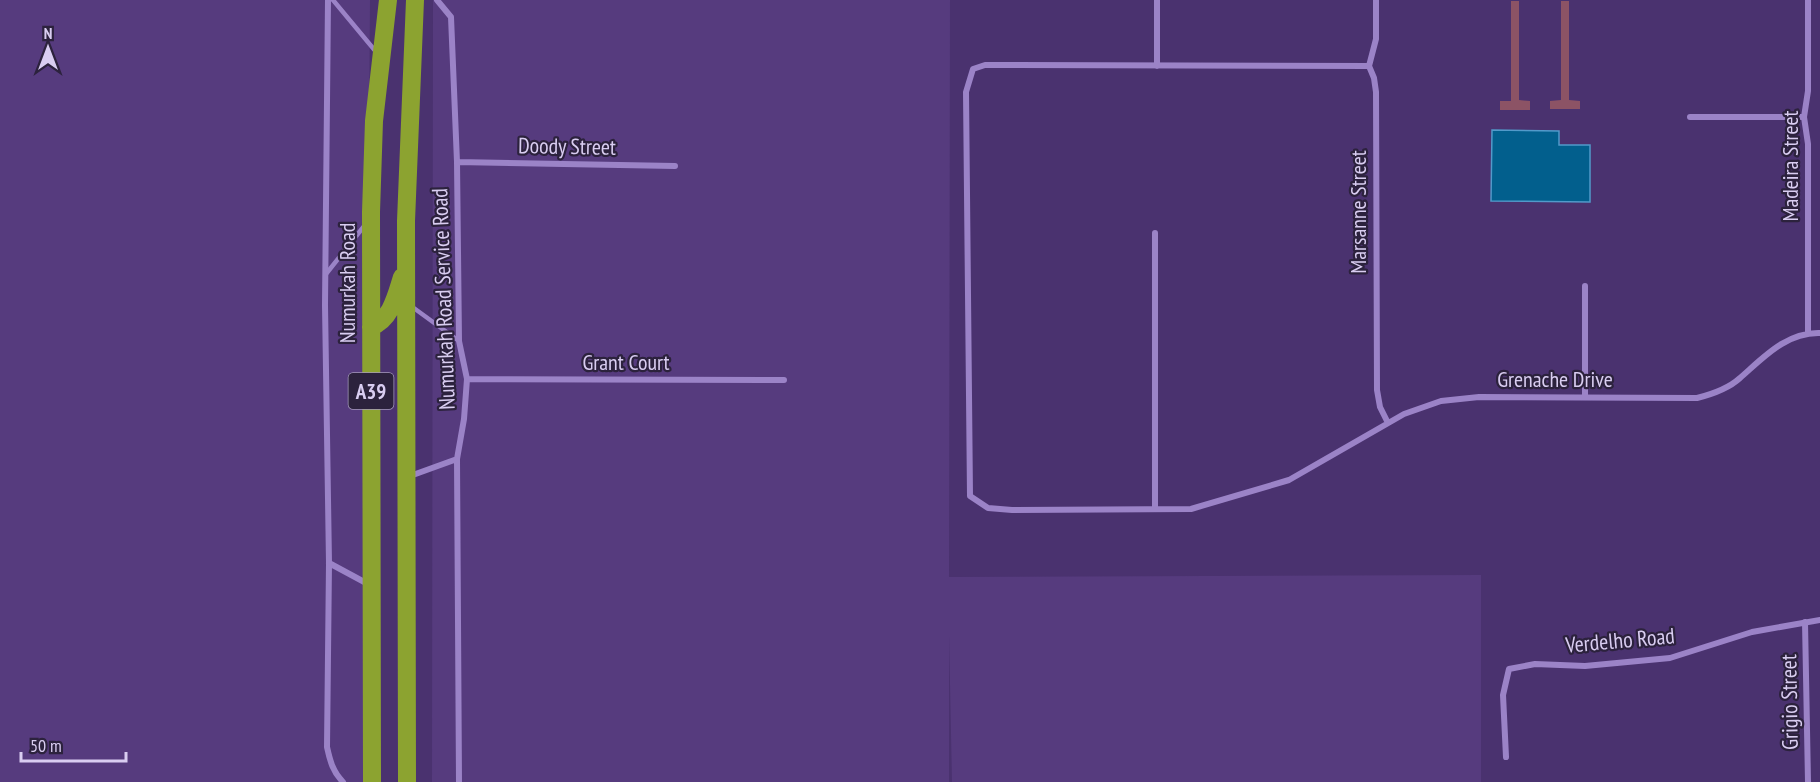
<svg xmlns="http://www.w3.org/2000/svg" width="1820" height="782" font-family="'PT Sans Narrow',sans-serif">
  <rect width="100%" height="100%" fill="#4a326f"/>
  <!-- built -->
  <path fill="#563b7e" d="M0 0H370L364 782H0Z
    M433 0H950L949 577 1481 575V782H952L949 636V782H432Z"/>
  <!-- green -->
  <path fill="#8c5365" d="M1511 1H1519V100L1530 101V110H1500V101H1511Z
    M1561 1H1569V100L1580 101V109H1550V101L1561 100Z"/>
  <!-- building -->
  <path fill="#025f8d" stroke="#529aca" stroke-width="1.5" d="M1492 130 1559 131V145H1590V202L1491 201Z"/>
  <g fill="none" stroke-linecap="round" stroke-linejoin="round">
    <!-- lane -->
    <path stroke="#9b83c7" stroke-width="4.5" d="M333 0 377 53
      M326 274 365 225
      M411 306 459 341"/>
    <!-- street -->
    <path stroke="#9b83c7" stroke-width="6" d="M328 0 325 305 329 563 327 747C330 761 333 772 343 782
      M437 0 451 17 457 162 459 341 467 379 464 419 457 459 459 782
      M1157 0V66
      M1376 0V39L1369 66 1374 78 1376 92 1377 390 1380 407 1388 423
      M1369 66 985 65 973 69 966 92 970 496 988 508 1012 510 1191 509 1289 480 1404 414 1441 401 1479 397 1697 398C1713 394 1728 389 1740 378 1763 358 1786 332 1820 333
      M1690 117H1804
      M457 162 675 166
      M1155 233V509
      M1808 333V144L1804 117 1808 91V0
      M467 379 784 380
      M1585 397V286
      M410 476 457 459
      M329 563 368 584
      M1805 622 1808 782
      M1506 757 1503 695 1509 669 1535 664 1585 666 1670 658 1752 632 1820 620"/>
    <!-- highway -->
    <path stroke="#8ca330" stroke-width="18" d="M371 327C391 320 396 296 402 277
      M372 782 371 212 374 121 388 0
      M407 782 406 221 415 0"/>
  </g>
  <g text-anchor="middle" dominant-baseline="central" stroke-width="4.5" stroke-linejoin="round" paint-order="stroke">
    <!-- shield labels -->
    <rect fill="#2c223d" stroke="#a59abb" stroke-width="1.5" x="348.5" y="373" width="45" height="36" rx="4.5"/>
    <g font-size="21" font-weight="bold" fill="#d9cdf1">
      <text x="371" y="391">A39</text>
    </g>
    <!-- street labels -->
    <g font-size="22" fill="#d9cdf1" stroke="#2c223d">
      <text transform="translate(567 146) rotate(1)">Doody Street</text>
      <text transform="translate(1790 166) rotate(-90)">Madeira Street</text>
      <text transform="translate(1358 212) rotate(-90)">Marsanne Street</text>
      <text transform="translate(347 283) rotate(-90)">Numurkah Road</text>
      <text transform="translate(443 299) rotate(-92)">Numurkah Road Service Road</text>
      <text x="626" y="362">Grant Court</text>
      <text x="1555" y="379">Grenache Drive</text>
      <text transform="translate(1620 640) rotate(-5)">Verdelho Road</text>
      <text transform="translate(1789 702) rotate(-91)">Grigio Street</text>
    </g>
  </g>
  <!-- north arrow -->
  <g transform="translate(48 48)" stroke="#2c223d" stroke-width="4.5" paint-order="stroke">
  <path d="M0-4.5L10 22L0 15L-10 22Z" fill="#d9cdf1"/>
  <text y="-9" font-size="16" font-weight="bold" text-anchor="middle" fill="#d9cdf1">N</text>
  </g>
  <!-- scale -->
  <path d="M21 752v9h105v-9" fill="none" stroke="#d9cdf1" stroke-width="3"/>
  <text x="30" y="752" font-size="18" fill="#d9cdf1" stroke="#2c223d" stroke-width="4.5" paint-order="stroke">50 m</text>
</svg>
